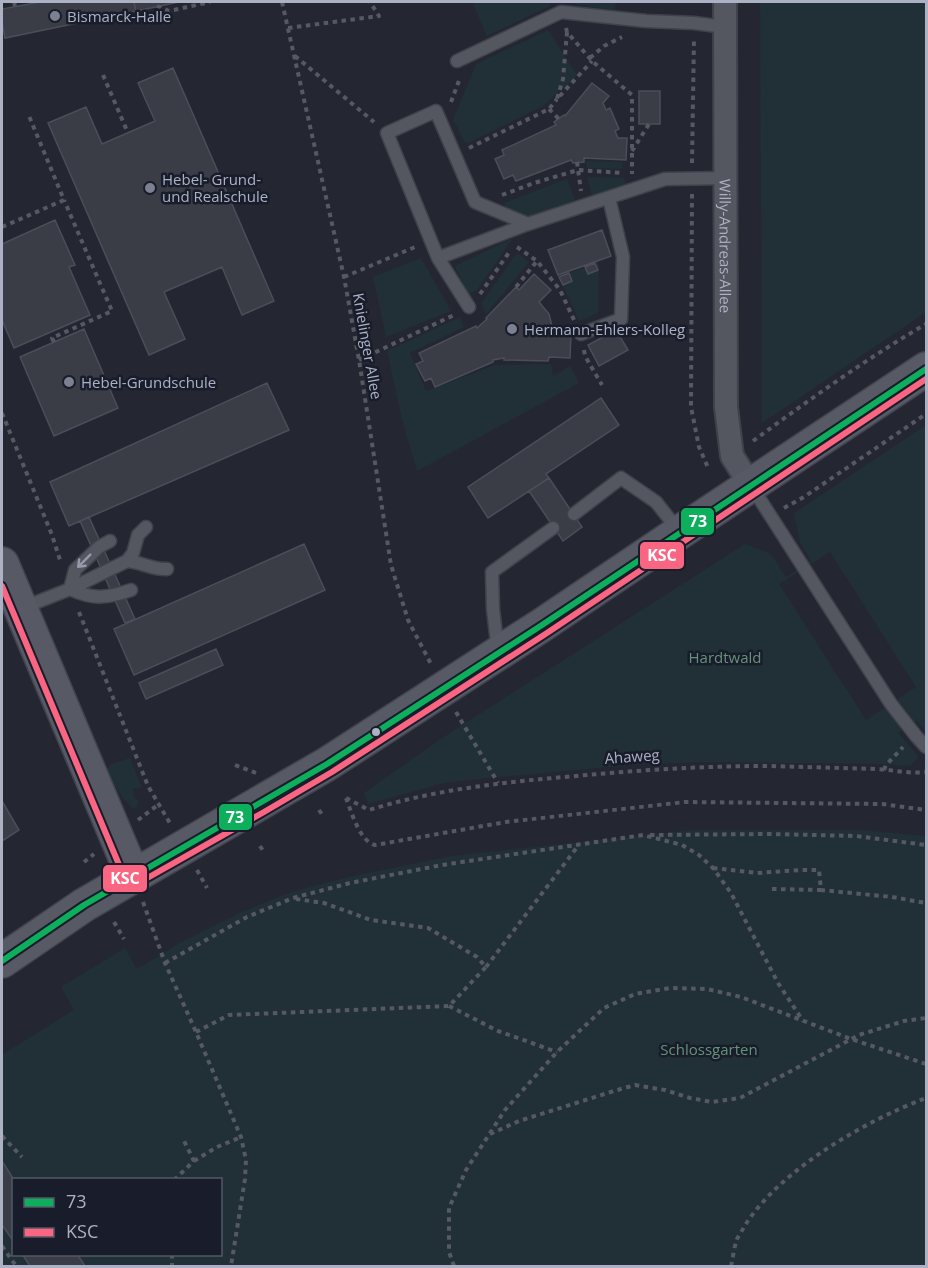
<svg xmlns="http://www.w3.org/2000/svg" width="928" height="1268" font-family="'Open Sans',sans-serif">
  <rect width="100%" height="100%" fill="#242731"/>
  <!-- green -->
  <path fill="#212f36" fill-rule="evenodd" d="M472 2H493L494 3 499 2H551L550 6 487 36Z
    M574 2H616L615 10 577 5Z
    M760 2H926V312L762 423Z
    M548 30 577 75 543 106 466 144 453 120 476 64Z
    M586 161 622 162V169L587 168Z
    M587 177 624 178 626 184 592 196Z
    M567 179 575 200 528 217 508 213 504 203Z
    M513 238 477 290 468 294 455 266Z
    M517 253 529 262 486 314 481 303Z
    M421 258 451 311 386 337 373 277Z
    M599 261 598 313 579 321 559 277Z
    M460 317 464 327 410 353 426 391 495 365 551 364 553 376 570 366 579 383 417 471 402 419 387 351Z
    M926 425V732L917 721 898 733 919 757 910 766 881 764 702 762 631 765 488 778 444 783 368 804 364 793 445 736 745 544 771 554 786 577 811 561 800 542 794 513ZM830 552 916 687 866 720 779 584Z
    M130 758 142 788H133L134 798 139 801 134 810 122 797 105 771 111 764Z
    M692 830H860L926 836V1266H2V1053L3 1054 74 1010 61 987 125 948 137 969 180 943 242 912 291 892 353 876 452 856ZM14 1180H220V1254H14Z"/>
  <!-- building -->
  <path fill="#3a3d46" stroke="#4b4e5a" stroke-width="1.5" d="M40 2H134L136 11 5 38 2 22V9Z
    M134 2H179L136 11Z
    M173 68 274 301 242 315 222 267 164 292 185 339 149 355 48 123 86 107 102 144 155 121 138 83Z
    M592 83 609 96 603 103 606 110 610 108 619 129 615 131 618 138H627L626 160 584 158V162L573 163 571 160 516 181 513 175 504 179 495 159 504 155 502 150 556 125 554 122 564 115 565 116Z
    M639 91H660V124H639Z
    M55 220 75 265 69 267 90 315 14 348 2 320V244Z
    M602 230 611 256 558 275 548 250Z
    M595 263 598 270 588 274 585 267Z
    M569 273 572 281 563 285 559 277Z
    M534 274 551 290 539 302 549 314 554 334H571L570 358 549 357 548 361 504 360V358L493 360V362L435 387 431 378 425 381 416 364 423 361 419 353 476 326 477 328 487 319 486 318 516 287 519 290Z
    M84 329 118 408 54 436 20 357Z
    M616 330 628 350 599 366 588 345Z
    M267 383 289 430 69 526 50 482Z
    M601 398 619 425 546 474 549 478 488 518 468 487Z
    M549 478 582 527 563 541 529 491Z
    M89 517 135 619 125 623 80 521Z
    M304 544 325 590 134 675 114 629Z
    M216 649 223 665 146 699 139 683Z
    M2 801 19 830 2 841Z
    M2 1161 14 1180V1242L2 1225Z
    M22 1254H77L85 1266H30Z"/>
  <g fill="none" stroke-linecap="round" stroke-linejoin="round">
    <!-- service casing -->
    <g stroke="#40424a" stroke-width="15">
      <path id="service" d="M457 61 561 12 646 21 694 23 725 27
        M438 258 387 133 436 111 475 202 528 224 665 179 726 178
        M469 307 438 258 528 224
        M581 334 621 319 623 257 609 198
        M752 487 891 704 916 736 926 747
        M574 514 621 478 656 502 679 531
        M127 561C142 562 152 570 167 569
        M70 589 75 570 99 547 110 541
        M70 589C93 600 108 598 131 590
        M22 608 70 589 127 561 133 553 138 535 146 527
        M498 651 493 609 492 572 553 528"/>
    </g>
    <!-- minor casing -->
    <g stroke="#40424a" stroke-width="26">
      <g id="minor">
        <path id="s1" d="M725 2 726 407 732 456 751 486"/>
      </g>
    </g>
    <!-- secondary casing -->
    <g stroke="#41444e" stroke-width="36">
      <path id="secondary" d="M2 564 133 876
        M2 961 84 905 327 764 542 625 680 532 926 369"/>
    </g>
    <!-- path -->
    <path stroke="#565962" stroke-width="4" stroke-dasharray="4.5 4.5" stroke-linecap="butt" d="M14 2 15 6
      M282 2 344 277 359 360 391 565 408 620 432 666
      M157 6 169 11 210 2
      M288 28 379 16 370 2
      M566 28 567 32 592 61 632 95V174
      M567 32 563 79 557 99 592 61
      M295 56 374 122
      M590 58 604 46 622 37
      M103 75 128 133
      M451 102 460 78
      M549 109 559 119
      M469 148 549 109 557 99
      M632 151 649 124
      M577 162 581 191
      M692 163 694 38
      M692 194 691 407 699 447 709 470
      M502 195 534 183 578 170 623 173
      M2 227 64 200 29 116
      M517 247 537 261 560 290 574 320
      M344 277 415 247
      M516 287 537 261
      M480 294 510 251
      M54 342 52 338 112 311 64 200
      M584 350 585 356 602 385
      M359 360 454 315
      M2 413 52 535 60 560
      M753 441C809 400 866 359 926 324
      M784 508 804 497 926 414
      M79 612 148 786 171 825
      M456 712 498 783
      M235 765 256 773
      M884 770 886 765 903 747
      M346 798C351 811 360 842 375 845L506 822 685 802 882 804 926 810
      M346 798 369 810C437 789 506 782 576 776 640 770 703 766 767 766 804 767 840 768 877 769 894 770 909 774 926 772
      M319 810 323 816
      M138 820 159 804
      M650 835 770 834 856 836 926 845
      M260 846 264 852
      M84 862 94 854
      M713 868 757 873 801 870H819L821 890 892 897 926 903
      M197 870 207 888
      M772 889 821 890
      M143 902 165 963 196 1032 241 1137 246 1160 245 1179 231 1266
      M114 922 124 939
      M165 963 247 917 293 898 350 883 442 865 643 835 682 845 699 855 713 868 731 893 778 983 803 1021
      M486 967 578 846
      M449 1006 498 1031 557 1052
      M196 1032 229 1015 449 1006 486 967 477 957 428 928 371 920 324 903 296 899
      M490 1134 519 1121 614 1091 635 1085 665 1090 690 1098 712 1102 740 1098 859 1035 904 1021 926 1018
      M2 1136 22 1157
      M194 1161 217 1147 241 1137
      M174 1180 194 1161 184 1141
      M2 1246 16 1266
      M172 1254V1266
      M454 1266 449 1252V1208L466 1170 505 1110 557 1052 604 1008 635 994 670 988 707 989 741 997 851 1039 926 1064
      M731 1266C733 1258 734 1247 737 1239 739 1235 742 1231 744 1227 779 1170 865 1121 926 1098"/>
    <!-- service -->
    <use href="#service" stroke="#545660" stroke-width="12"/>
    <!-- minor -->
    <use href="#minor" stroke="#545660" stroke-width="22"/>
    <!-- secondary -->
    <use href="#secondary" stroke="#575a65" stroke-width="33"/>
    <!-- bus-1 casing -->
    <g stroke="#181c2b" stroke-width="10">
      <path id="bus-1" d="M2 961 84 905 327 764 542 625 926 369"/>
    </g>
    <!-- bus-2 casing -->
    <g stroke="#181c2b" stroke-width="10">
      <path id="bus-2" d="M2 586 125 879 129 884 135 885 264 812 332 772 547 633 926 379"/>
    </g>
    <!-- bus-1 -->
    <use href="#bus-1" stroke="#0daf5c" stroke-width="6"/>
    <!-- bus-2 -->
    <use href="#bus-2" stroke="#fa6682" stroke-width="6"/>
  </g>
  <!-- one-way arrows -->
  <defs><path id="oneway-shaft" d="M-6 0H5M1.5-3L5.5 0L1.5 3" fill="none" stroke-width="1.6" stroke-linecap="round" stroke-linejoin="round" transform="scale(1.5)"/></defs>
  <use stroke="#969aab" href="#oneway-shaft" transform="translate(84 561) rotate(135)"/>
  <!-- markers -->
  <g fill="#7c8191" stroke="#181c2b" stroke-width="2">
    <circle cx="55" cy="16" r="6"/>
    <circle cx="150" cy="188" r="6"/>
    <circle cx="512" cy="329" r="6"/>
    <circle cx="69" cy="382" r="6"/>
  </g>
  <circle fill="#acb1c4" stroke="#181c2b" stroke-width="2" cx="376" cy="732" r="5"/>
  <g text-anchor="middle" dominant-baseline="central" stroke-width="5" stroke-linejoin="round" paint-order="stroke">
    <!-- poi labels -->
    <g font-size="15" fill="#acb1c4" stroke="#181c2b" text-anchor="start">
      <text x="67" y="16">Bismarck-Halle</text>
      <text x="162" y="179">Hebel- Grund-<tspan x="162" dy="17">und Realschule</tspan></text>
      <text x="524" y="329">Hermann-Ehlers-Kolleg</text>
      <text x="81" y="382">Hebel-Grundschule</text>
    </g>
    <!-- street labels -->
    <g font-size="15" fill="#acb1c4" stroke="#181c2b">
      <text stroke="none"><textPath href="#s1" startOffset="244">Willy-Andreas-Allee</textPath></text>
      <text transform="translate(368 346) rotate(80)">Knielinger Allee</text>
      <text transform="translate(632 756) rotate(-4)">Ahaweg</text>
    </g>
    <!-- park labels -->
    <g font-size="15" fill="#649478" stroke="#181c2b">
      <text x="725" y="657">Hardtwald</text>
      <text x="709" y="1049">Schlossgarten</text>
    </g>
  </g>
  <g stroke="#181c2b" stroke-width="2">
    <rect x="680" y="507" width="35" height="29" rx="6" fill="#0daf5c"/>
    <rect x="639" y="541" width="46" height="29" rx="6" fill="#fa6682"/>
    <rect x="218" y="803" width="35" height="28" rx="6" fill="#0daf5c"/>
    <rect x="102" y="864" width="46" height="29" rx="6" fill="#fa6682"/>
  </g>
  <g font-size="16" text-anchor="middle" font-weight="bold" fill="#fff">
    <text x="698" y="527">73</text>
    <text x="662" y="561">KSC</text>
    <text x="235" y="823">73</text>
    <text x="125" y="884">KSC</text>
  </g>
  <!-- border -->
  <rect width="928" height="1268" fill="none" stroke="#acb1c4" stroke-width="6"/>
  <!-- legend -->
  <rect x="12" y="1178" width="210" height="78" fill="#181c2b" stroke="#535868" stroke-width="1.5"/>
  <rect x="24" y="1198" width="30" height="9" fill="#0daf5c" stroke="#535868" stroke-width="1.5"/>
  <text x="66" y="1208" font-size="18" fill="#acb1c4">73</text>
  <rect x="24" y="1228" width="30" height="9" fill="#fa6682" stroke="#535868" stroke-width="1.5"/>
  <text x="66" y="1238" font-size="18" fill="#acb1c4">KSC</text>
</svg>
